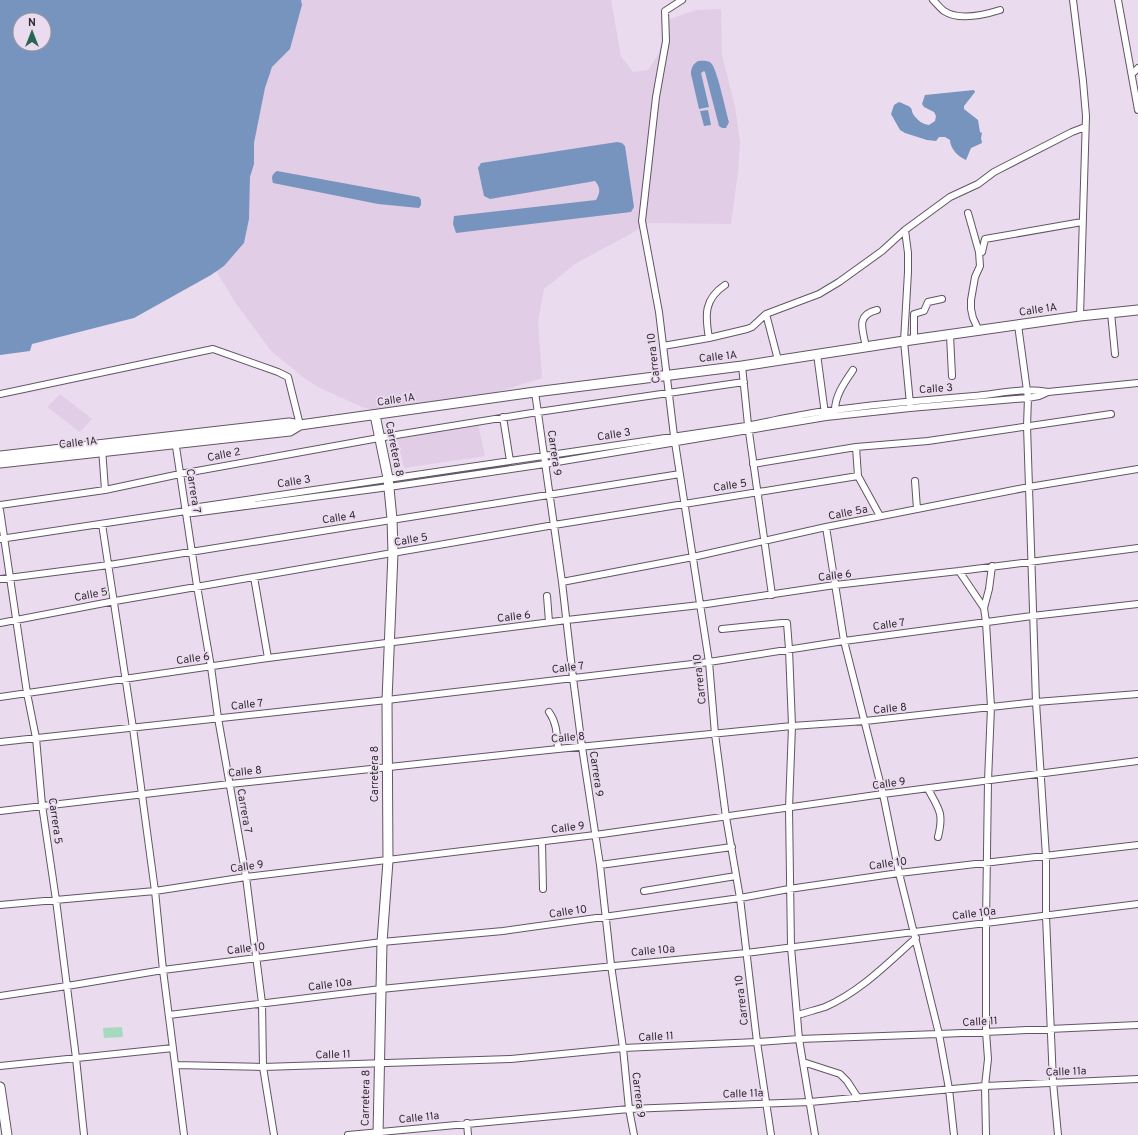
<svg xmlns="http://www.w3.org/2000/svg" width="1138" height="1135" font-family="Overpass,sans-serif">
  <rect width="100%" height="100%" fill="#ebdbee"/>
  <!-- built -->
  <path fill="#e2cde6" d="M301 0H611L621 56 633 72 648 70 658 55 670 19 696 10 721 9 722 55 735 106 740 142 738 172 731 224 648 223 634 232 575 264 544 289 538 321 542 378 491 394 450 402 374 410 362 407 320 388 304 378 271 351 235 302 216 271 224 266 244 243 249 219 250 177 254 164V143L265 88 272 67 290 49 302 5Z
    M60 394 92 419 80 432 47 407Z
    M478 424 485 456 404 468 397 439Z"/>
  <!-- green -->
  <path fill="#a5dabf" d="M122 1027 123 1037 104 1038 103 1028Z"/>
  <!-- water -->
  <path fill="#7794bf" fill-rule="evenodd" d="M0 0H301L302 5 290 49 272 67 265 88 254 143V164L250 177 249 219 244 243 224 266 211 275 134 318 32 344 30 351 0 355ZM20 20H44V44H20Z
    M698 61C702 61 707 60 711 63 717 68 726 112 729 122L726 128H722L719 126 705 72 704 71 701 73 709 107 699 109 691 74C691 68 693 64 698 61Z
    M974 90 975 92 964 106V109L978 120 980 132 982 133 981 138 982 143 971 148 966 160C958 157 950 148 950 140L945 137H939L936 141 927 140 905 133 900 130 891 114 894 105 899 102C903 104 908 105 911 108 912 110 912 112 913 114 917 120 922 124 929 125L935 121 936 116 934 112 924 107 922 104 925 95Z
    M708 110 711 125 704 126 700 111Z
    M617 142 622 143 625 146 634 207 631 212 456 233 453 224 454 216 596 200C600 193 601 188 595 181L490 199 484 196 478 168 481 163Z
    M277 171 419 197 421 200V205L419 208 378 204 273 183C271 177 272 174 277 171Z"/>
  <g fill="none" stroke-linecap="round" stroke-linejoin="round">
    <!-- street casing -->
    <g stroke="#625565" stroke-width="8">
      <path id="street" d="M682 0 665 11 666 41 656 97 642 221 659 312 674 436 709 662 715 734 726 817 740 898 757 1042 771 1135
        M933 0C937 4 940 8 944 11 959 21 984 15 1000 10
        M1073 0 1083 81 1086 116 1080 316
        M1118 0 1138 110
        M1132 74 1138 68
        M968 213 979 252
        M905 230 908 253V272L904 341 910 404
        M1111 313 1115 354
        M766 314 778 360
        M1018 325 1028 398 1027 426 1036 702 1046 856V916L1053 1082 1058 1135
        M979 331 973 318 971 309V300L975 277 980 266 979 252H982L985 239 1082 222
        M950 335 952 376
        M709 338C705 315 704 299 725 285
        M914 340V314L924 311 928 302 942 299
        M663 346 709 338 747 329 752 327 766 314 819 294 839 282 882 251 905 230 950 197 978 184 994 172 1072 132 1085 127
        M866 347C863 330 855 315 877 310
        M817 354 825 414
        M742 366 748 425 772 595
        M535 392 562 582 573 678 582 747 600 865 611 965 623 1048 629 1109 634 1135
        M0 394 213 349 278 372 288 377 300 425
        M835 413C834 397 844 383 853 370
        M503 417 510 461
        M175 440 197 586 211 667 218 718 246 877 262 1003 263 1067 274 1135
        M102 448 105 490
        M753 464 856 447 928 441 1111 414
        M858 476 880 516
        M915 481 917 509
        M0 505 105 490 180 474 390 436 538 412 744 382
        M0 510 27 693 36 738 42 805 56 900 76 1058 84 1135
        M186 511 193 513 389 487 545 464 826 417 910 408 1028 398 1039 396 1048 392 1138 383
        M102 524 133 728 155 891 163 970 184 1135
        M826 527 844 641 883 794 899 873 939 1034 949 1089 954 1135
        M0 539 186 511 192 508C377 480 562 455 746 426 773 421 800 414 827 411 876 404 925 400 974 396 998 394 1024 387 1048 392
        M959 571 984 608 986 622 991 707 988 781 986 923V1032L988 1059 985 1086 986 1135
        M254 577 268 658
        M0 579 109 565 680 474
        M562 582 693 557 826 527 1029 487 1138 469
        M547 596 549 622
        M984 608 989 589 992 566
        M0 623 115 601 554 525 858 476 856 447
        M722 629 782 623H787L789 649 792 726 789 808 791 947 799 1039 815 1135
        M0 697 268 658 567 620 700 605 835 585 959 571 1138 548
        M549 712C557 723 557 736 558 749
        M0 742 387 700 709 662 844 641 1032 616 1138 604
        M928 789C939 809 944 813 938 837
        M0 811 230 784 558 749 792 726 865 721 1036 702 1138 694
        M542 842 543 889
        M600 865 732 847
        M644 891 736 876
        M0 905 155 891 246 877 595 835 883 794 1138 761
        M0 996 67 986 163 970 382 942 503 931 740 898 789 889 899 873 1138 845
        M169 1015 381 989 746 953 1138 904
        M798 1015C807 1012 816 1010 825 1007 860 992 888 963 916 938
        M803 1062 840 1074 847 1081 858 1098
        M175 1065 263 1067 511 1059 623 1048 757 1042 799 1039 939 1034 1138 1025
        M0 1066 173 1048
        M467 1123 468 1135
        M348 1135 629 1109 810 1102 985 1086 1138 1079"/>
    </g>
    <!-- secondary casing -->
    <g stroke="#625565" stroke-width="11">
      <path id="secondary" d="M375 415 388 478 392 519 393 553 387 700 388 861 382 942 378 1135
        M0 456 289 423 300 425 535 392 742 366 904 341 1080 316 1138 310
        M0 463 290 431 300 425
        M0 1087 7 1135"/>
    </g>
    <!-- street -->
    <use href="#street" stroke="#fff" stroke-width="6"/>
    <!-- secondary -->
    <use href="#secondary" stroke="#fff" stroke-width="9"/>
  </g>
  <g text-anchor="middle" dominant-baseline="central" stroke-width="3.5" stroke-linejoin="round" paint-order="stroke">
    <!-- street labels -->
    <g font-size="11" fill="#322c33" stroke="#ebdbee">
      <text transform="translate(1038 310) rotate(-8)">Calle 1A</text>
      <text transform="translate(718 357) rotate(-6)">Calle 1A</text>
      <text transform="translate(654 358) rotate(-96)">Carrera 10</text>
      <text transform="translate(936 389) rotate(-4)">Calle 3</text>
      <text transform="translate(396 400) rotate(-8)">Calle 1A</text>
      <text transform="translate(614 435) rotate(-9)">Calle 3</text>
      <text transform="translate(78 443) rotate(-6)">Calle 1A</text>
      <text transform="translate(394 449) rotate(79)">Carretera 8</text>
      <text transform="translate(554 453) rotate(82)">Carrera 9</text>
      <text transform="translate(224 455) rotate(-11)">Calle 2</text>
      <text transform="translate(294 482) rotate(-9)">Calle 3</text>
      <text transform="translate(730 486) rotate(-9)">Calle 5</text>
      <text transform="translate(193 491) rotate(81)">Carrera 7</text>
      <text transform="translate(848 513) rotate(-11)">Calle 5a</text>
      <text transform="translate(339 518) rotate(-9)">Calle 4</text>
      <text transform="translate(411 540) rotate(-10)">Calle 5</text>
      <text transform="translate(835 576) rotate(-7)">Calle 6</text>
      <text transform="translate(91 595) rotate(-11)">Calle 5</text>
      <text transform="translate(514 617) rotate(-7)">Calle 6</text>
      <text transform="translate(889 625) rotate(-8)">Calle 7</text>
      <text transform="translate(193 659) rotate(-8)">Calle 6</text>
      <text transform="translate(568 668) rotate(-7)">Calle 7</text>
      <text transform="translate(700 679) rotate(-96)">Carrera 10</text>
      <text transform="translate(247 705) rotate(-6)">Calle 7</text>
      <text transform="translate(890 709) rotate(-6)">Calle 8</text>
      <text transform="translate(568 738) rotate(-5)">Calle 8</text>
      <text transform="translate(245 772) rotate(-6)">Calle 8</text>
      <text transform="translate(375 774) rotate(-90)">Carretera 8</text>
      <text transform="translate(596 774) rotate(82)">Carrera 9</text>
      <text transform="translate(889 784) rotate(-8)">Calle 9</text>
      <text transform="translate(244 811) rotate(80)">Carrera 7</text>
      <text transform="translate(55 821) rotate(82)">Carrera 5</text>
      <text transform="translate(568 828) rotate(-7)">Calle 9</text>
      <text transform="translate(888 864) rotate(-8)">Calle 10</text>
      <text transform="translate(247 867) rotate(-8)">Calle 9</text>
      <text transform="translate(568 912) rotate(-8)">Calle 10</text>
      <text transform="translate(974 914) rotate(-7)">Calle 10a</text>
      <text transform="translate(246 949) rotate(-7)">Calle 10</text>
      <text transform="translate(653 951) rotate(-5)">Calle 10a</text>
      <text transform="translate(330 985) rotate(-7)">Calle 10a</text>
      <text transform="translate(742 1000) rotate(-97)">Carrera 10</text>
      <text transform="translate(980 1022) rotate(-3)">Calle 11</text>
      <text transform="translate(656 1037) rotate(-3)">Calle 11</text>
      <text transform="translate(333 1055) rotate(-2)">Calle 11</text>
      <text transform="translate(1066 1072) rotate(-2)">Calle 11a</text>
      <text transform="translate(743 1094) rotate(-2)">Calle 11a</text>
      <text transform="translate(638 1095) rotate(83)">Carrera 9</text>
      <text transform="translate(366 1098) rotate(-89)">Carretera 8</text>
      <text transform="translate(419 1118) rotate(-6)">Calle 11a</text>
    </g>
  </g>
  <!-- north arrow -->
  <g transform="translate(32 32)"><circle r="19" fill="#ebdbee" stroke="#a195a3"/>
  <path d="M0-3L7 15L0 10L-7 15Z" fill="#286652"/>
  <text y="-6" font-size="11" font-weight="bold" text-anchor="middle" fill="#322c33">N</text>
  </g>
</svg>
